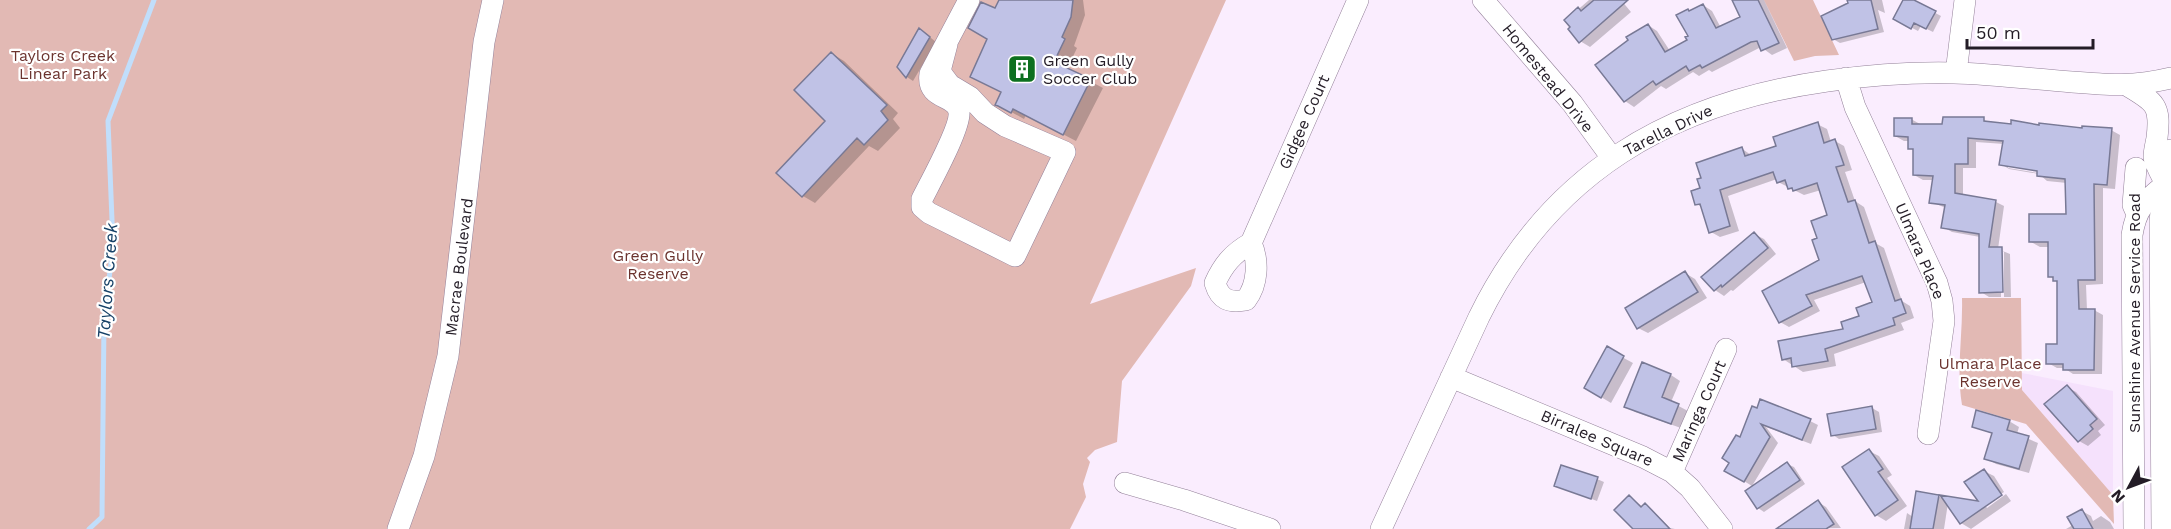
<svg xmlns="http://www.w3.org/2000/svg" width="2171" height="529" font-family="'Work Sans',sans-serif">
  <rect width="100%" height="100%" fill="#faedfe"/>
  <!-- built -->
  <path fill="#f5e1fc" d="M2022 373 2113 391V495L2022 390Z"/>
  <!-- green -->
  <path fill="#e2b9b4" d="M0 0H1226L1090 304 1196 268 1191 286 1122 381 1117 442 1095 450 1087 458 1090 462 1083 484 1086 497 1070 529H0Z
    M1764 0H1813L1839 55 1815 56 1794 61Z
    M1962 298H2021L2022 390 2113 495 2114 524 2026 424 1962 405C1956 369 1963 335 1962 298Z"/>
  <!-- shadow -->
  <path fill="#0003" fill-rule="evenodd" d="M1000 0H1083L1085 15 1074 46 1077 48 1067 69 1103 88 1076 141 1026 115 1024 119 997 104 1003 92 989 38 996 10Z
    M1589 0H1621L1631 12 1590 47 1580 41 1566 20Z
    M1743 0H1764L1787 48 1772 55 1761 47 1712 72 1709 70 1699 76 1693 72 1666 89 1661 86 1634 107 1625 101 1597 65 1648 25 1657 31 1670 51 1689 41 1690 12 1703 5 1712 11 1721 28 1742 17Z
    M1848 0H1882L1885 13 1878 10 1884 32 1840 43 1833 39 1849 4Z
    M1905 0H1911L1941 16 1933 32 1921 26 1918 31 1895 19Z
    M926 34 936 42 913 81 907 77 898 67Z
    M831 53 844 61 898 113 893 119 900 128 878 151 869 146 815 203 803 196 827 121Z
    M1911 119 1920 124 1944 126 1983 119 1990 123 2111 130 2120 135 2115 189 2103 188V284L2086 285 2087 310H2094L2103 315 2102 374H2073L2064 368H2057L2048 363 2059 345 2058 282 2050 276 2049 247H2040L2031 242 2067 215V183L2047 181 2039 174 2009 169 2001 164 2004 144 1976 142V168H1963V196L1996 202 2004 206 1998 249 2010 254 2011 297H2004V251H2001V297H1989L1981 292 1980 237 1952 232 1943 227 1946 208 1931 202 1934 180H1923L1914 175 1915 151 1910 148V141H1904L1895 136ZM2008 165 2045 171 2044 174 2008 168Z
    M1817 124 1827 129 1831 142 1835 141 1844 146 1852 170 1845 172 1855 201 1864 207 1877 244 1884 248 1902 301 1910 306 1914 318 1901 323 1904 330 1834 354 1836 366 1803 372 1783 359 1845 330 1874 303 1866 282 1814 300 1820 311 1789 327 1780 322 1821 261 1818 239 1829 216 1821 190 1804 195 1778 182 1777 179 1728 196 1739 231 1720 237 1711 232 1703 208 1697 204 1702 189 1741 148 1751 155 1778 146Z
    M1754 234 1764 239 1776 254 1733 291 1731 290 1724 296 1715 290Z
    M1685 273 1695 279 1707 298 1648 333 1638 328Z
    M1607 349 1633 363 1611 403 1586 388Z
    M1671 375 1680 381 1671 402 1688 411 1681 428 1635 412 1626 406Z
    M2067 387 2076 392 2105 425 2098 431 2101 435 2088 446 2079 441Z
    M1872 408 1879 412 1882 432 1839 439 1833 435Z
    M1757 410 1810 421 1818 425 1811 444 1766 427 1778 443 1752 486 1726 470Z
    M2009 421 2019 427 2017 434 2038 443 2029 473 1996 464 1986 458 1993 434 1973 426Z
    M1869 451 1879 456 1892 475 1887 478 1907 506 1886 521 1876 515Z
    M1787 464 1794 467 1805 484 1764 512 1758 508 1747 491Z
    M1984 471 1994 476 2004 492 1985 505 1987 508 2006 494 2011 501 1971 529 1961 523 1948 503 1944 529H1904L1907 513 1913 517 1938 496 1946 500 1981 504Z
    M1597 479 1604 482 1597 501 1556 485Z
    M1629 496 1643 507 1645 505 1651 509 1670 528 1675 529H1635Z
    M1818 502 1826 507 1841 528 1779 529Z
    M2082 511 2091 516 2093 521 2101 516 2110 522 2114 529H2066L2073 525Z"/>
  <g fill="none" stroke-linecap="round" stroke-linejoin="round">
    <!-- stream -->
    <path stroke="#c1defb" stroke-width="5" d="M89 529 102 517 104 322 113 245 108 121 154 0"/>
  </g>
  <!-- building -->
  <path fill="#c0c2e6" stroke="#787995" stroke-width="1.5" d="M999 0H1073L1071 17 1062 37 1065 39 1054 62 1091 79 1063 135 1013 109 1011 113 998 106 995 105 1001 92 970 77 987 39 968 28 981 2 995 8Z
    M1594 0H1628L1579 43 1568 29 1570 27 1564 20 1578 7 1581 11Z
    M1732 0H1758L1779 43 1761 51 1757 41 1751 42 1702 68 1700 65 1689 71 1686 66 1656 85 1653 81 1624 102 1595 65 1628 40 1626 37 1648 24 1665 52 1687 40 1685 37 1688 36 1676 15 1688 9 1689 11 1703 4 1716 28 1740 17Z
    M1847 0H1871L1878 29 1832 40 1821 16 1848 3Z
    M1903 0H1914L1936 11 1926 29 1914 23 1911 29 1893 19Z
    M919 28 930 37 906 78 897 67Z
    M831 52 887 105 881 111 888 120 864 145 857 138 802 197 776 173 825 121 794 90Z
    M1943 117H1984V121L2011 124V120L2039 125V123L2082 128V126L2112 128 2107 185 2094 184 2095 280H2078L2079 309H2095L2094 370H2063V364H2046V344H2057V281H2053V277H2048V242H2029V214H2066L2065 179 2037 176V171L1999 165 2003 141 1968 138V164H1955V193L1996 200 1989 247H2002L2003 292 1979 293V234L1941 228 1945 205 1929 203 1933 176 1913 175V149H1908V137L1894 136V118H1912V124H1942Z
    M1818 122 1824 143 1835 139 1844 165 1836 167 1848 202 1855 200 1869 243 1875 241 1895 301 1901 299 1906 313 1893 318 1895 325 1825 349 1828 361 1792 367 1791 358 1782 360 1778 341 1843 329 1841 322 1859 316 1856 308 1872 302 1862 276 1806 295 1812 306 1779 323 1762 291 1819 260 1812 240 1817 238 1811 221 1827 215 1817 183 1793 191 1792 188 1788 189 1785 180 1777 183 1773 172 1720 190 1730 226 1709 233 1700 204 1695 205 1691 191 1700 188 1697 179 1701 178 1696 163 1742 147 1745 156 1776 146 1773 137Z
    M1754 232 1768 248 1722 287 1721 285 1714 291 1701 277Z
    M1685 271 1698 292 1637 329 1625 308Z
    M1607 346 1624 356 1601 398 1584 388Z
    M1642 362 1671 374 1662 397 1679 404 1671 424 1624 407Z
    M2067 385 2097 419 2090 425 2093 429 2078 442 2044 404Z
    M1760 399 1811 419 1802 440 1761 424 1770 437 1744 482 1724 471 1729 463 1722 458 1736 435 1740 437 1752 406 1757 408Z
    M1872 406 1876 429 1831 436 1827 414Z
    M1976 410 2010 420 2007 430 2029 436 2019 469 1984 459 1992 433 1972 427Z
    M1869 449 1883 469 1878 472 1898 500 1875 516 1842 467Z
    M1787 462 1800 480 1757 509 1745 491Z
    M1561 465 1598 477 1591 499 1554 486Z
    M1984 469 2002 495 1960 524 1940 495 1978 501 1964 482Z
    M1916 491 1939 495 1933 529H1910Z
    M1629 495 1641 507 1645 503 1670 529H1633L1614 510Z
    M1818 500 1834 524 1826 529H1776Z
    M2082 509 2093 529H2074L2067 517Z"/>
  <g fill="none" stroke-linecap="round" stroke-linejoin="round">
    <!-- minor casing -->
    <g stroke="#938099" stroke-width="22">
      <path id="minor" d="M1483 0 1572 103 1612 158
        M947 44 941 67V73L950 85 970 97 985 113 1005 126 1065 152 1015 256 929 213 922 207V199C930 183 961 127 959 112 957 94 926 101 930 74L969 0
        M1956 73 1965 0
        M1846 78 1855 107 1937 283 1942 301 1944 321 1928 434
        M2128 86C2155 102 2161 105 2157 138 2156 144 2154 151 2154 157 2155 165 2162 176 2166 184 2145 200 2136 209 2132 235L2134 529
        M2136 168 2133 205 2137 214
        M1251 243C1259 261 1258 284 1246 300 1229 303 1220 300 1215 283 1223 265 1233 253 1251 243L1358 0
        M1451 377 1643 457 1672 472 1690 488 1722 529
        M1672 472 1726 349
        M1125 483 1184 500 1270 529
        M398 529 424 456 448 356 484 42 493 0
        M1381 529 1479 317C1550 172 1671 103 1827 81 1870 75 1911 72 1954 73 1993 74 2033 79 2072 82 2109 85 2134 87 2171 78"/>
    </g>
    <!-- major casing -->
    <g stroke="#938099" stroke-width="28">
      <path id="major" d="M2165 529 2163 221 2171 153"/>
    </g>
    <!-- minor -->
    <use href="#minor" stroke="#fff" stroke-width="21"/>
    <!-- major -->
    <use href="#major" stroke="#fff" stroke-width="27"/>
  </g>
  <!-- icons -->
  <defs>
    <g id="building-square" transform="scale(1.5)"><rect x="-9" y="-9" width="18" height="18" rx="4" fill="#0d701f" stroke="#fff"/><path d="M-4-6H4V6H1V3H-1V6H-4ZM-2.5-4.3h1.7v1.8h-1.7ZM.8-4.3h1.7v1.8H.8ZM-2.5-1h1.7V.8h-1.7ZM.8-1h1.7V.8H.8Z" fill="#fff"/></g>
  </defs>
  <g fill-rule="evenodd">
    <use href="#building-square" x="1022" y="69"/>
  </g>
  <g text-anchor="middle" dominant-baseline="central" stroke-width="4.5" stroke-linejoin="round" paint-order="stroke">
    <!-- park labels -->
    <g font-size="16" fill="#6b332e" stroke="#fff">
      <text x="63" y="55">Taylors Creek<tspan x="63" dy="18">Linear Park</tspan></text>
      <text x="658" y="255">Green Gully<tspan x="658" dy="18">Reserve</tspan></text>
      <text x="1990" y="363">Ulmara Place<tspan x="1990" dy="18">Reserve</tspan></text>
    </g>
    <!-- poi labels -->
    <g font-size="16" fill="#231c26" stroke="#fff" text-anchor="start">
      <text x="1043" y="60">Green Gully<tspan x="1043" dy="18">Soccer Club</tspan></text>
    </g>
    <!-- street labels -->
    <g font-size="16" fill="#231c26" stroke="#fff">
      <text transform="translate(1548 78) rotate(51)">Homestead Drive</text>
      <text transform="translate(1304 122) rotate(-66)">Gidgee Court</text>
      <text transform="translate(1668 130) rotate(-26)">Tarella Drive</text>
      <text transform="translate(1920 251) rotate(67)">Ulmara Place</text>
      <text transform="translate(459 267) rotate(-83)">Macrae Boulevard</text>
      <text transform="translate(2134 313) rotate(-90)">Sunshine Avenue Service Road</text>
      <text transform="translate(1699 411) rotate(-66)">Maringa Court</text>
      <text transform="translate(1597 438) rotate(23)">Birralee Square</text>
    </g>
    <!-- water labels -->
    <g font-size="18" font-style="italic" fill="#164167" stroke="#fff">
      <text transform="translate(107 281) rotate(-86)">Taylors Creek</text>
    </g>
  </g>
  <!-- north arrow -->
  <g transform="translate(2129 487) rotate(229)" stroke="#ffffff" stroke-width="4.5" paint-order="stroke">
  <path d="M0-4.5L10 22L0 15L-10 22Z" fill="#231c26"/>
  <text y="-9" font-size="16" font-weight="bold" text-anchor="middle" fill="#231c26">N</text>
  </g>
  <!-- scale -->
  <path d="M1967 39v9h126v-9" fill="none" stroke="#231c26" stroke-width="3"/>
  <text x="1976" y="39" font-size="18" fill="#231c26" stroke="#ffffff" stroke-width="4.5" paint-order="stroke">50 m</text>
</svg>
